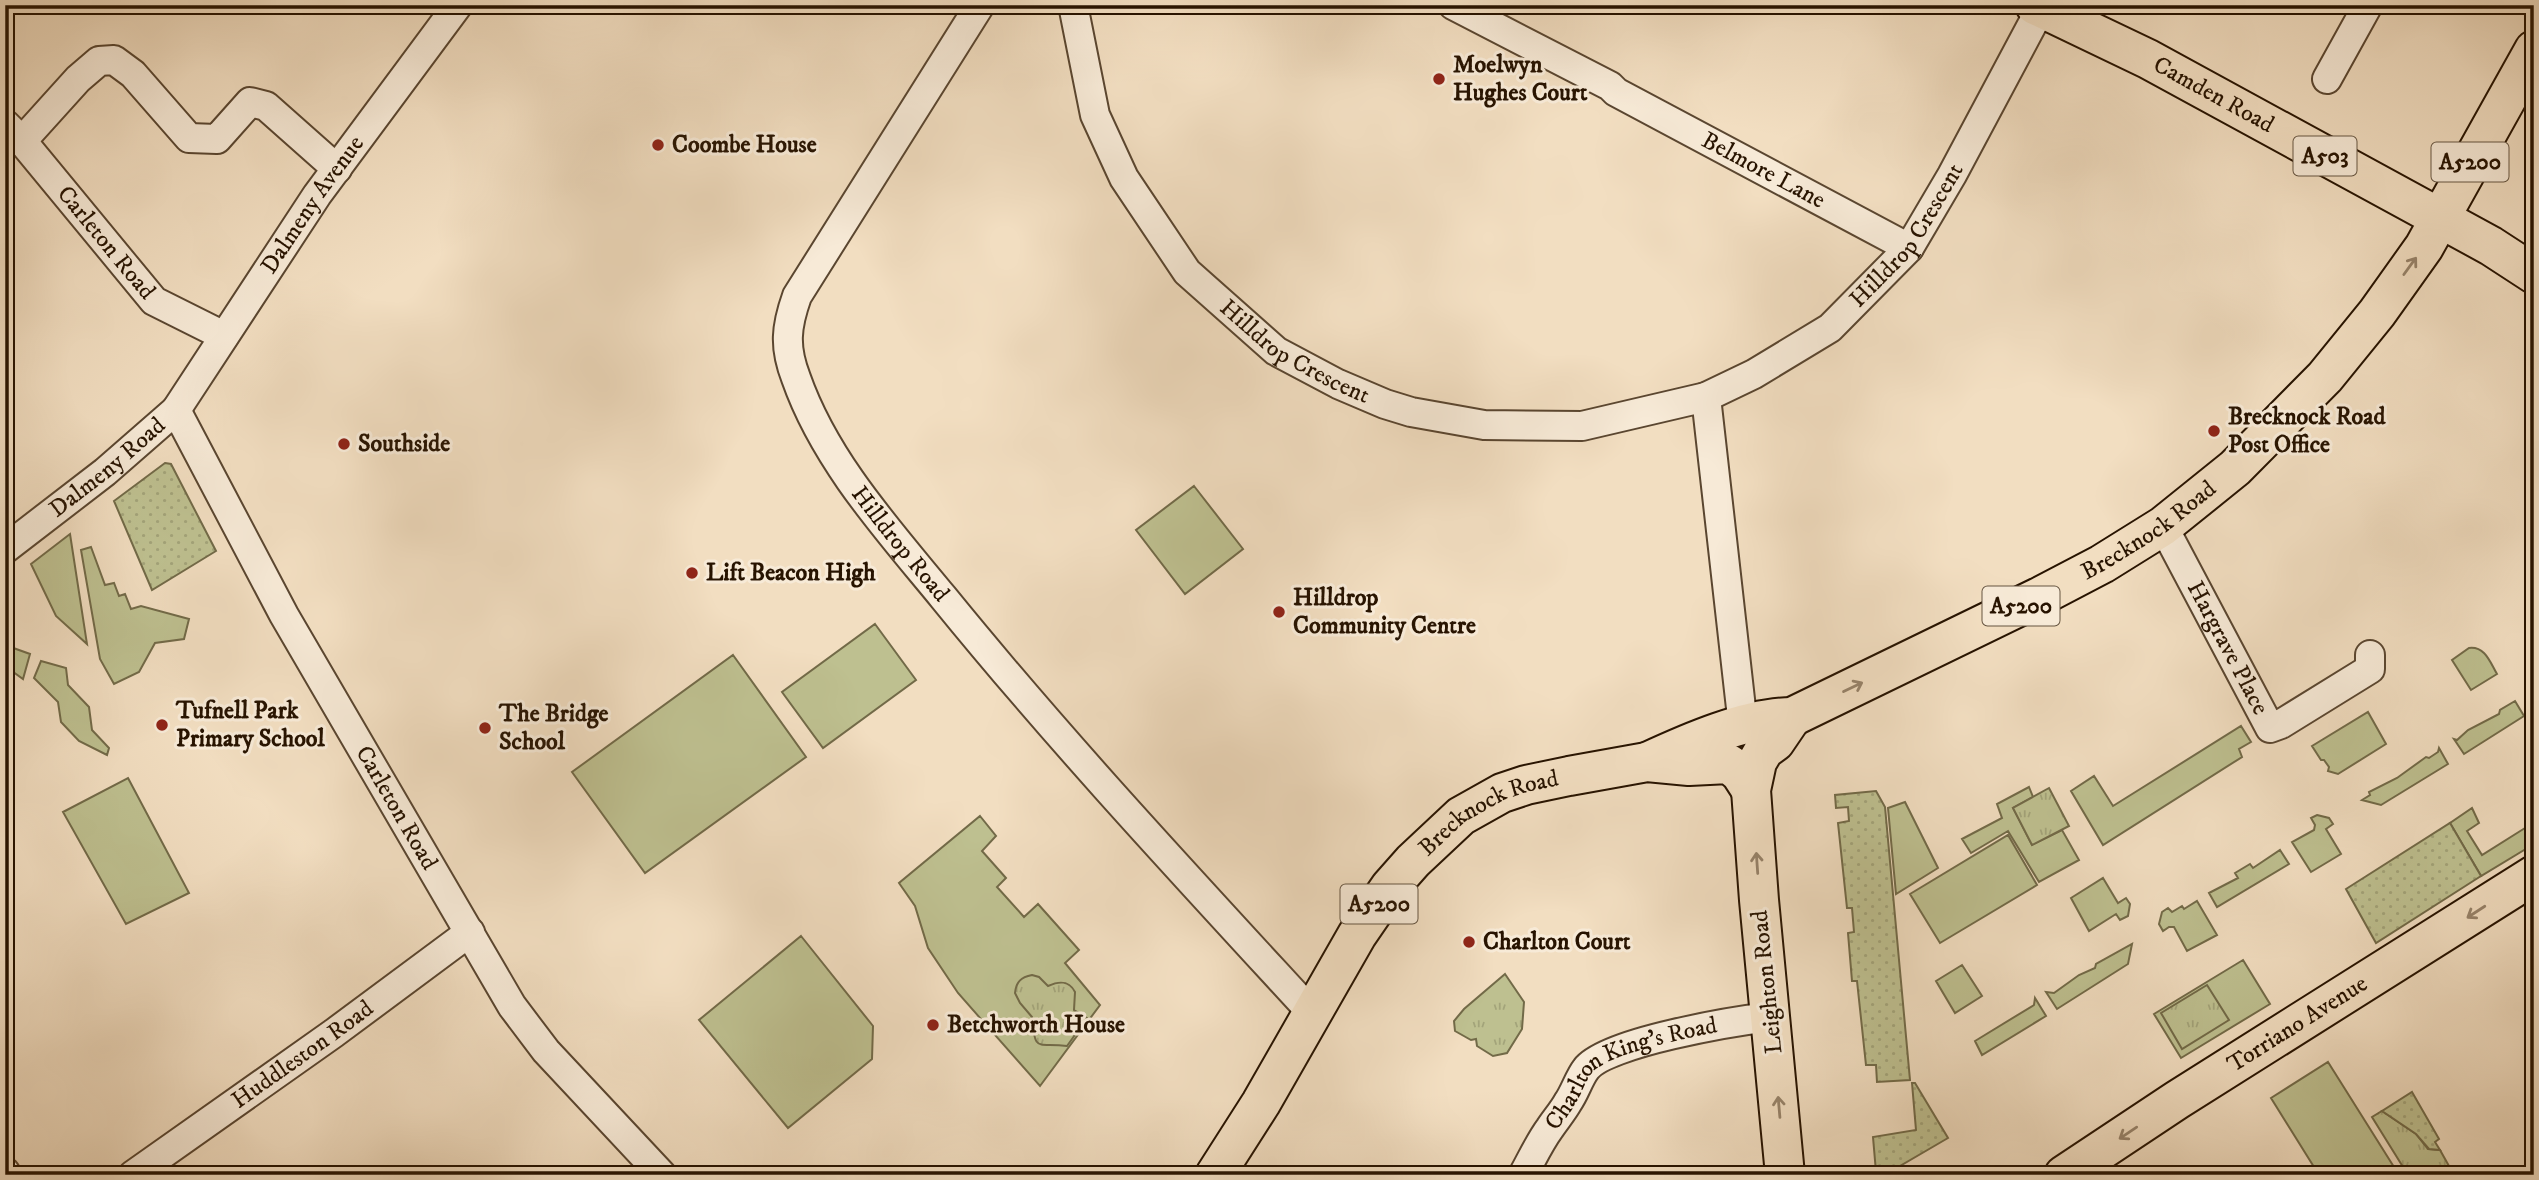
<svg xmlns="http://www.w3.org/2000/svg" width="2539" height="1180" font-family="'IM FELL DW Pica',serif">
  <defs>
    <pattern id="park-tufts" width="24" height="20" patternUnits="userSpaceOnUse" patternTransform="scale(1.75)"><rect width="24" height="20" fill="#bec090"/><path d="M3 7l-1-3M5 7V3M7 7l1-3M15 17l-1-3M17 17v-4M19 17l1-3" fill="none" stroke="#a3a47a"/></pattern>
    <pattern id="garden-dots" width="8" height="8" patternUnits="userSpaceOnUse" patternTransform="scale(1.75)"><rect width="8" height="8" fill="#bec090"/><path d="M2 2h.1M6 6h.1" fill="none" stroke="#a3a47a" stroke-width="1.8" stroke-linecap="round"/></pattern>
  </defs>
  <rect width="100%" height="100%" fill="#f2dec1"/>
  <filter id="stains"><feTurbulence type="fractalNoise" baseFrequency=".00286" numOctaves="4"/><feColorMatrix values="0 0 0 0 .2 0 0 0 0 .09 0 0 0 0 .02 0 0 0 .5 -.17"/></filter>
  <radialGradient id="worn" r=".72"><stop offset=".6" stop-color="#630" stop-opacity="0"/><stop offset="1" stop-color="#630" stop-opacity=".3"/></radialGradient>
  <!-- grass -->
  <path fill="#bec090" stroke="#726a48" stroke-width="2" d="M1194 486 1243 549 1185 594 1136 530Z
    M70 534 87 644 56 616 31 564Z
    M91 547 105 585 114 583 119 596 125 594 131 609 141 606 189 619 184 639 155 643 139 672 114 684 100 659 81 550Z
    M875 624 916 680 823 748 782 692Z
    M5 645 30 654 23 679 5 666Z
    M2469 648C2485 646 2490 662 2497 674L2471 690 2452 660Z
    M733 655 806 757 645 873 572 772Z
    M41 661 66 668 68 685 89 707 92 730 109 748 107 755 79 741 61 722 58 702 34 678Z
    M2515 701 2524 716 2464 754 2454 739 2457 740 2468 730 2499 714 2500 710Z
    M2368 712 2386 744 2338 774 2328 771 2329 767 2324 760H2321L2312 746Z
    M2241 726 2251 742 2239 749 2242 757 2103 845 2071 791 2094 776 2113 806Z
    M2439 748 2448 764 2381 805 2362 800 2370 795 2369 792 2397 778 2426 757 2429 758 2438 752Z
    M128 778 189 893 126 924 63 812Z
    M2029 787 2033 797 2013 808 2032 845 2062 830 2079 860 2039 882 2008 831 1971 853 1962 839 2002 818 1997 804Z
    M1905 802 1938 868 1896 894 1888 808Z
    M2472 808 2479 823 2467 831 2482 855 2525 828 2527 831 2534 827V844L2481 876 2450 823Z
    M2317 815 2329 818 2333 824 2326 829 2341 854 2311 872 2292 842 2314 830 2315 825 2311 818Z
    M980 816 996 836 982 851 1006 878 997 887 1024 917 1038 904 1079 950 1065 963 1100 1005 1040 1086 958 993 928 948 915 906 899 883Z
    M2008 835 2037 885 1940 943 1910 894Z
    M2280 850 2289 864 2217 907 2209 893 2238 878 2235 873 2250 864 2253 868Z
    M2103 878 2118 903 2126 898 2130 904 2128 916 2120 920 2116 914 2089 931 2071 898Z
    M2197 901 2217 935 2187 951 2174 927H2169L2163 931 2159 924 2162 912 2168 908 2172 912 2182 906 2184 909Z
    M801 936 873 1026 872 1059 788 1128 699 1020Z
    M2132 944 2128 964 2057 1009 2046 992 2054 993 2079 975 2095 968 2096 964Z
    M2243 960 2270 1004 2181 1058 2154 1014Z
    M1962 965 1982 996 1955 1013 1936 981Z
    M2035 998 2046 1016 1982 1055 1975 1041 2034 1005Z
    M2328 1062 2399 1175H2319L2271 1098Z"/>
  <!-- park -->
  <path fill="url(#park-tufts)" stroke="#726a48" stroke-width="2" d="M2049 788 2069 826 2032 845 2013 808Z
    M1505 974 1524 1002 1522 1029 1507 1053 1493 1056 1477 1046 1476 1039 1471 1040 1455 1031 1454 1021 1464 1009Z
    M1032 975 1039 977 1048 986C1059 981 1069 980 1075 992L1074 1010 1087 1018 1067 1046C1037 1042 1035 1054 1032 1017L1020 1003 1015 993C1016 982 1021 977 1032 975Z
    M2207 985 2229 1020 2182 1049 2161 1013Z
    M2382 1111 2416 1134 2428 1149 2440 1150 2454 1175H2408L2372 1117Z"/>
  <!-- garden -->
  <path fill="url(#garden-dots)" stroke="#726a48" stroke-width="2" d="M165 463 171 464 216 551 152 590 114 501Z
    M1876 791 1885 807 1910 1080 1877 1082 1876 1065H1866L1857 981H1852L1848 933 1854 932 1852 908H1847L1838 823 1849 821 1848 807 1836 808 1835 795Z
    M2450 823 2481 876 2376 943 2346 889Z
    M1912 1083H1915L1948 1138 1893 1170 1876 1172 1873 1137 1916 1130Z
    M2412 1092 2439 1139 2435 1142 2440 1150 2429 1149 2416 1134 2382 1111Z"/>
  <g fill="none" stroke-linecap="round" stroke-linejoin="round">
    <!-- street casing -->
    <g stroke="#5a4630" stroke-width="32">
      <g id="street">
        <path id="s1" d="M980 5 797 296C786 327 784 347 796 378 825 461 888 530 943 597 1060 741 1187 877 1312 1013"/>
        <path id="s2" d="M1073 5 1095 115 1124 178 1187 272 1276 351 1338 384 1385 404 1411 412 1484 425 1582 426 1706 397 1754 374 1830 328 1909 248 1952 175 2041 8"/>
        <path id="s3" d="M1453 5 1610 86 1616 92 1909 248"/>
        <path d="M2327 79 2368 5"/>
        <path id="s4" d="M5 124 22 141 154 301 224 336"/>
        <path d="M22 141 78 79 99 61 114 60 133 74 189 138 217 139 250 102 266 106 337 169"/>
        <path d="M1706 397 1743 726"/>
        <path id="s5" d="M176 410 284 615 512 1006 546 1051 662 1175"/>
        <path id="s6" d="M2163 526 2270 728 2281 724 2370 669V655"/>
        <path id="s7" d="M5 549 105 472 176 410 317 195 458 5"/>
        <path d="M5 1172 7 1175"/>
        <path id="s8" d="M133 1175 334 1033 470 932"/>
        <path id="s9" d="M1523 1175C1532 1159 1539 1143 1550 1128 1556 1119 1563 1111 1568 1102 1575 1092 1579 1078 1586 1069 1606 1042 1735 1021 1770 1017"/>
      </g>
    </g>
    <!-- primary casing -->
    <g stroke="#271300" stroke-width="42">
      <g id="primary">
        <path id="s10" d="M1647 762C1688 743 1747 717 1792 717L2039 597 2102 564 2163 526 2235 468 2325 377 2377 313 2424 247 2534 50"/>
        <path id="s11" d="M1215 1175 1261 1103 1357 935 1390 887 1413 861 1461 816 1502 793 1526 785 1569 776 1647 762 1689 766 1729 764 1740 773 1751 790"/>
        <path d="M1785 1175 1759 900 1751 790 1757 762 1764 750 1775 742 1792 717"/>
        <path id="s12" d="M2064 1175 2177 1100 2534 875"/>
      </g>
    </g>
    <!-- highway casing -->
    <g stroke="#271300" stroke-width="42">
      <g id="highway">
        <path id="s13" d="M2035 5 2148 59 2491 246 2534 274"/>
      </g>
    </g>
    <!-- street -->
    <use href="#street" stroke="#f7ead7" stroke-width="28"/>
    <!-- primary -->
    <use href="#primary" stroke="#f2dec1" stroke-width="38"/>
    <!-- highway -->
    <use href="#highway" stroke="#f2dec1" stroke-width="38"/>
  </g>
  <!-- one-way arrows -->
  <defs><path id="oneway-shaft" d="M-6 0H5M1.5-3L5.5 0L1.5 3" fill="none" stroke-width="1.6" stroke-linecap="round" stroke-linejoin="round" transform="scale(1.75)"/></defs>
  <g stroke="#97836a">
    <use href="#oneway-shaft" transform="translate(2410 266) rotate(-54)"/>
    <use href="#oneway-shaft" transform="translate(1853 687) rotate(-26)"/>
    <use href="#oneway-shaft" transform="translate(1757 863) rotate(-94)"/>
    <use href="#oneway-shaft" transform="translate(2476 912) rotate(147)"/>
    <use href="#oneway-shaft" transform="translate(1779 1107) rotate(-95)"/>
    <use href="#oneway-shaft" transform="translate(2128 1133) rotate(146)"/>
  </g>
  <!-- markers -->
  <g fill="#8f2418" stroke="#f7ead7" stroke-width="2.5">
    <circle cx="1439" cy="79" r="7"/>
    <circle cx="658" cy="145" r="7"/>
    <circle cx="2214" cy="431" r="7"/>
    <circle cx="344" cy="444" r="7"/>
    <circle cx="692" cy="573" r="7"/>
    <circle cx="1279" cy="612" r="7"/>
    <circle cx="162" cy="725" r="7"/>
    <circle cx="485" cy="728" r="7"/>
    <circle cx="1469" cy="942" r="7"/>
    <circle cx="933" cy="1025" r="7"/>
  </g>
  <g text-anchor="middle" dominant-baseline="central" stroke-width="6" stroke-linejoin="round" paint-order="stroke">
    <!-- shield labels -->
    <g fill="#f7ead7" stroke="#655440" stroke-width="2">
      <rect x="2293.5" y="136.5" width="63" height="39" rx="5"/>
      <rect x="2431.5" y="142.5" width="77" height="39" rx="5"/>
      <rect x="1982.5" y="586.5" width="77" height="39" rx="5"/>
      <rect x="1340.5" y="884.5" width="77" height="39" rx="5"/>
    </g>
    <g font-size="23" font-weight="bold" fill="#271300">
      <text x="2325" y="156">A503</text>
      <text x="2470" y="162">A5200</text>
      <text x="2021" y="606">A5200</text>
      <text x="1379" y="904">A5200</text>
    </g>
    <!-- poi labels -->
    <g font-size="24" font-weight="bold" fill="#271300" stroke="#f7ead7" text-anchor="start">
      <text x="1453" y="65">Moelwyn<tspan x="1453" dy="28">Hughes Court</tspan></text>
      <text x="672" y="145">Coombe House</text>
      <text x="2228" y="417">Brecknock Road<tspan x="2228" dy="28">Post Office</tspan></text>
      <text x="358" y="444">Southside</text>
      <text x="706" y="573">Lift Beacon High</text>
      <text x="1293" y="598">Hilldrop<tspan x="1293" dy="28">Community Centre</tspan></text>
      <text x="176" y="711">Tufnell Park<tspan x="176" dy="28">Primary School</tspan></text>
      <text x="499" y="714">The Bridge<tspan x="499" dy="28">School</tspan></text>
      <text x="1483" y="942">Charlton Court</text>
      <text x="947" y="1025">Betchworth House</text>
    </g>
    <!-- street labels -->
    <g font-size="24" fill="#271300" stroke="#f7ead7">
      <text stroke="none"><textPath href="#s13" startOffset="200">Camden Road</textPath></text>
      <text stroke="none"><textPath href="#s3" startOffset="352">Belmore Lane</textPath></text>
      <text stroke="none"><textPath href="#s7" startOffset="467">Dalmeny Avenue</textPath></text>
      <text stroke="none"><textPath href="#s2" startOffset="1125">Hilldrop Crescent</textPath></text>
      <text stroke="none"><textPath href="#s4" startOffset="156">Carleton Road</textPath></text>
      <text stroke="none"><textPath href="#s2" startOffset="430">Hilldrop Crescent</textPath></text>
      <text stroke="none"><textPath href="#s7" startOffset="131">Dalmeny Road</textPath></text>
      <text stroke="none"><textPath href="#s10" startOffset="556">Brecknock Road</textPath></text>
      <text stroke="none"><textPath href="#s1" startOffset="625">Hilldrop Road</textPath></text>
      <text stroke="none"><textPath href="#s6" startOffset="138">Hargrave Place</textPath></text>
      <text stroke="none"><textPath href="#s5" startOffset="455">Carleton Road</textPath></text>
      <text stroke="none"><textPath href="#s11" startOffset="464">Brecknock Road</textPath></text>
      <text transform="translate(1767 982) rotate(-96)">Leighton Road</text>
      <text stroke="none"><textPath href="#s12" startOffset="278">Torriano Avenue</textPath></text>
      <text stroke="none"><textPath href="#s8" startOffset="208">Huddleston Road</textPath></text>
      <text stroke="none"><textPath href="#s9" startOffset="159">Charlton King's Road</textPath></text>
    </g>
  </g>
  <!-- margin -->
  <rect width="2539" height="1180" fill="none" stroke="#f2dec1" stroke-width="28"/>
  <rect x="7" y="7" width="2525" height="1166" fill="none" stroke="#271300" stroke-width="3.5"/>
  <rect x="14" y="14" width="2511" height="1152" fill="none" stroke="#271300" stroke-width="2"/>
  <rect width="100%" height="100%" filter="url(#stains)"/>
  <rect width="100%" height="100%" fill="url(#worn)"/>
</svg>
